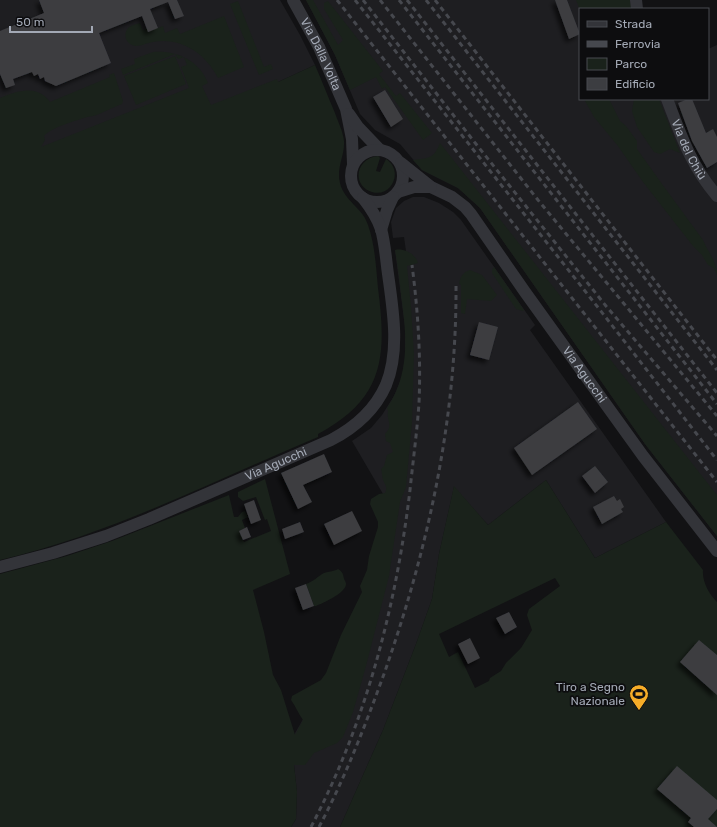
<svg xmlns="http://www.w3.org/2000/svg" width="717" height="827" font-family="Rubik,sans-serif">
  <defs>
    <filter id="shadow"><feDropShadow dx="-3.5" dy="3.5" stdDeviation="2" flood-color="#0009"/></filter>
  </defs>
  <rect width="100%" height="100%" fill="#121214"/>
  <!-- built -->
  <path fill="#1e1e21" d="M0 0H280L300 35 315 65 278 82 16 187 0 158Z
    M306 0H630L580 9V99H708V49L717 45V536L645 444 480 208 458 188 422 170 400 144 375 130 360 114 335 55Z
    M413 197H424L439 203 453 212 461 220 535 325 530 330 666 522 595 558 546 480 488 525 454 487 439 554 432 599 416 644 383 730 340 827H291L296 819 297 793 294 765V735L324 682 369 595 383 494 352 441 371 428 382 415 394 396 402 377 405 357V327L395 250 406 251 404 237 393 238 391 222 396 208 404 201Z"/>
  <!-- green -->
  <path fill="#1a221b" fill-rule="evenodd" d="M306 0H313L338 45 343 40 324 9V3L328 1 383 71 379 74 396 96 400 93 432 133 423 140 385 87 382 89 376 77 350 90 335 55Z
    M576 0H630L632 9H580V10Z
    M238 1 264 67 271 64 273 69 259 75 230 4Z
    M224 16 244 67 218 78C205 53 181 37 153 42 146 43 138 48 132 45 125 42 123 33 129 27 132 25 136 24 140 23L143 30 147 28 148 32 163 26 165 33 177 28 180 34Z
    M153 52C176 50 199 60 208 83L202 86 211 105 277 79 278 82 315 65C322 81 328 97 335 113 338 122 343 131 344 141 345 156 336 168 340 183 344 201 363 208 368 225 375 245 376 267 378 288 387 357 384 399 318 434V437C213 481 111 534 0 560V98C17 91 37 84 50 102L110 77 109 75 114 73 123 101 122 104C113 107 107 111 99 114 95 116 91 116 87 117 75 121 52 127 44 136L45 140 41 147 189 88 181 67 187 65 184 57 178 59 175 54 123 75 121 69 135 64 134 59Z
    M175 56 186 84 136 105 124 76Z
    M584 99H609L620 121 626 126 637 141V149L662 184 703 240C708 252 717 262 717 275L714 268 708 265 702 255 693 246 643 182 618 146 594 117Z
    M634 99H659L680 153 670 149 660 154 654 152 637 127 632 111Z
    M440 143 717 495V536L645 444 480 208 458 188 422 170 413 160C428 158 434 159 440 143Z
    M378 156 380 158 376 171 380 172 386 159C404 170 392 198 372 192 351 185 356 158 378 156Z
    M395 250C404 248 416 254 418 263L407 266 411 307 414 354 412 422 406 487 400 502 389 576 366 666 353 712 343 737 337 743 314 753 305 765H294L297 792 296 819 291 827H0V574L67 556 112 541 229 495 234 517H238L242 512 245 511 248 517 242 520 245 528 239 531 244 542 271 531 267 519 265 520 256 497 243 501 238 497V492L265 479 290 574 253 590 264 632 273 675 281 690 295 735 303 720C298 713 296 707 291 700L292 696 321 680 326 673 341 635 362 592 360 586 367 570 369 556 378 527V522L370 504 371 499 379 494 385 493C388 487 385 485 383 480 382 477 382 472 381 469L384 466 387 455 393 452 390 443 386 441 385 434C394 425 386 421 388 411L387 408C409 376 407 339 402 302 400 285 398 267 395 250Z
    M494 267 524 310 523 311 516 309 492 273V270Z
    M470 270 482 275 497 295 491 301 467 299 465 314 461 313V285L459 284C460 277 463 272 470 270Z
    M546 480 595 558 666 522 703 570C702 582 709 594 717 602V827H340L383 730 416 644 432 599 439 554 454 486 488 525ZM555 578 560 586 529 609 527 615 532 630 521 648 506 663 501 671 490 678 489 681 475 688 458 652 449 657 439 634Z
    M338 569C343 572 343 574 344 579 345 581 346 582 346 584 346 593 323 603 316 606H314L306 584C313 582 318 576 324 573 329 571 333 572 338 569Z"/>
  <!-- building -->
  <path fill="#3c3d41" filter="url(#shadow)" d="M39 0H177L184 16 175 19 168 2 150 9 158 28 148 32 142 16 99 33 111 63 56 86 45 81 44 77 40 79 38 74 34 76 32 72 13 79 15 85 6 88 0 74V31L44 13Z
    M555 0H567L580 34 569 39Z
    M385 90 403 119 391 127 373 97Z
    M688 99H692L706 133 713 129 717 137V162L707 168 692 141 678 103Z
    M479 322 498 327 489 360 470 355Z
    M578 402 597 429 532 475 514 448Z
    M324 454 332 472 303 485 312 502 298 509 281 473Z
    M595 466 608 482 595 493 582 476Z
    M614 496 617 501 620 499 624 507 621 509 623 512 602 524 593 507Z
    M254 500 261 520 251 524 244 504Z
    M352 511 362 531 334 545 324 524Z
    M300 522 304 532 285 539 282 529Z
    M247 527 251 537 243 540 239 531Z
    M306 584 314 606 303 610 295 588Z
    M509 612 517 627 505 634 496 618Z
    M470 638 480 658 468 664 458 644Z
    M699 640 717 655V695L680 662Z
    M677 766 717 800V809L708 819 717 827H694L688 822 691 818 657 789Z"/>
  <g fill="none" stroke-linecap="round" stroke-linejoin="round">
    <!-- minor -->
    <g stroke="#333439" stroke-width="12">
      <path id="s1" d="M293 0 319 47 346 109 352 139 353 164"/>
      <path d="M636 0 637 9"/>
      <path id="s2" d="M667 99C681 135 691 166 717 196"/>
      <path d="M349 114 358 127 379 149"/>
      <circle cx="377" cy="176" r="26"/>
      <path id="s3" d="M401 163 431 187 452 197 465 207 471 214 525 292 643 456 717 551"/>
      <path d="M398 192 414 187H431"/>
      <path d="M381 230 387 210 393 197"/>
      <path id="s4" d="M0 567 53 553 106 536 149 519 331 440C354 428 375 410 386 385 400 351 393 310 388 274 386 260 385 243 381 229 377 217 370 207 363 198"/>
    </g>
    <!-- rail -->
    <path stroke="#46484e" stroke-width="3" stroke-dasharray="5 4" stroke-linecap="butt" d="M337 0 717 482
      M355 0 600 310 717 460
      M363 0 476 144 606 306 717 436
      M380 0 538 200 717 416
      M399 0 717 404
      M407 0 717 393
      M426 0 717 370
      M435 0 717 360
      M311 827C366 722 396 607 410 490 413 461 417 432 419 403 421 357 418 311 412 265
      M319 827C345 778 365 726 384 674 428 549 457 418 456 284"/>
  </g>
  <!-- icons -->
  <defs>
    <g id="stadium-pin" transform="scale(1)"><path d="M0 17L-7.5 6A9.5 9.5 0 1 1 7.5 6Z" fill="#f6ad28" stroke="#0d0d0f"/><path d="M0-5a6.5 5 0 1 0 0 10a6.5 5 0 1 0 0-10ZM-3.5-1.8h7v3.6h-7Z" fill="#111"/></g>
  </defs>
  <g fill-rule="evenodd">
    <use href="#stadium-pin" x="639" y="694"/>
  </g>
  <g text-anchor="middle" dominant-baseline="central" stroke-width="3.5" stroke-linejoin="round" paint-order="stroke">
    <!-- street labels -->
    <g font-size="12" fill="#a3a9b5" stroke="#0d0d0f">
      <text stroke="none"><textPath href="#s1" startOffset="61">Via Dalla Volta</textPath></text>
      <text stroke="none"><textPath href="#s2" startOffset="55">Via del Chiù</textPath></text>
      <text stroke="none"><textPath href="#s3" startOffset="284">Via Agucchi</textPath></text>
      <text stroke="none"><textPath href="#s4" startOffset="295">Via Agucchi</textPath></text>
    </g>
    <!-- poi labels -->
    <g font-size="12" fill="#a3a9b5" stroke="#0d0d0f" text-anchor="end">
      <text x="625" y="687">Tiro a Segno<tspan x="625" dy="14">Nazionale</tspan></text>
    </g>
  </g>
  <!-- legend -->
  <rect x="579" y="8" width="130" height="92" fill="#0d0d0f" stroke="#494b51"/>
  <rect x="587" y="21" width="20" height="6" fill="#333439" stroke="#494b51"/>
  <text x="615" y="28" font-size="12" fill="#a3a9b5">Strada</text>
  <rect x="587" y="41" width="20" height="6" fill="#46484e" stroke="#494b51"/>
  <text x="615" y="48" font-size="12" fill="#a3a9b5">Ferrovia</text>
  <rect x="587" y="58" width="20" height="12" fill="#1a221b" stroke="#494b51"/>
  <text x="615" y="68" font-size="12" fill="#a3a9b5">Parco</text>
  <rect x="587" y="78" width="20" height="12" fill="#3c3d41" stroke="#494b51"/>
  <text x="615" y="88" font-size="12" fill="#a3a9b5">Edificio</text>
  <!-- scale -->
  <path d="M10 26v6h82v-6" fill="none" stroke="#a3a9b5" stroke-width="2"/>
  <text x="16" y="26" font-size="12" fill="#a3a9b5" stroke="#0d0d0f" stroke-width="3" paint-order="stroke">50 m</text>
</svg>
